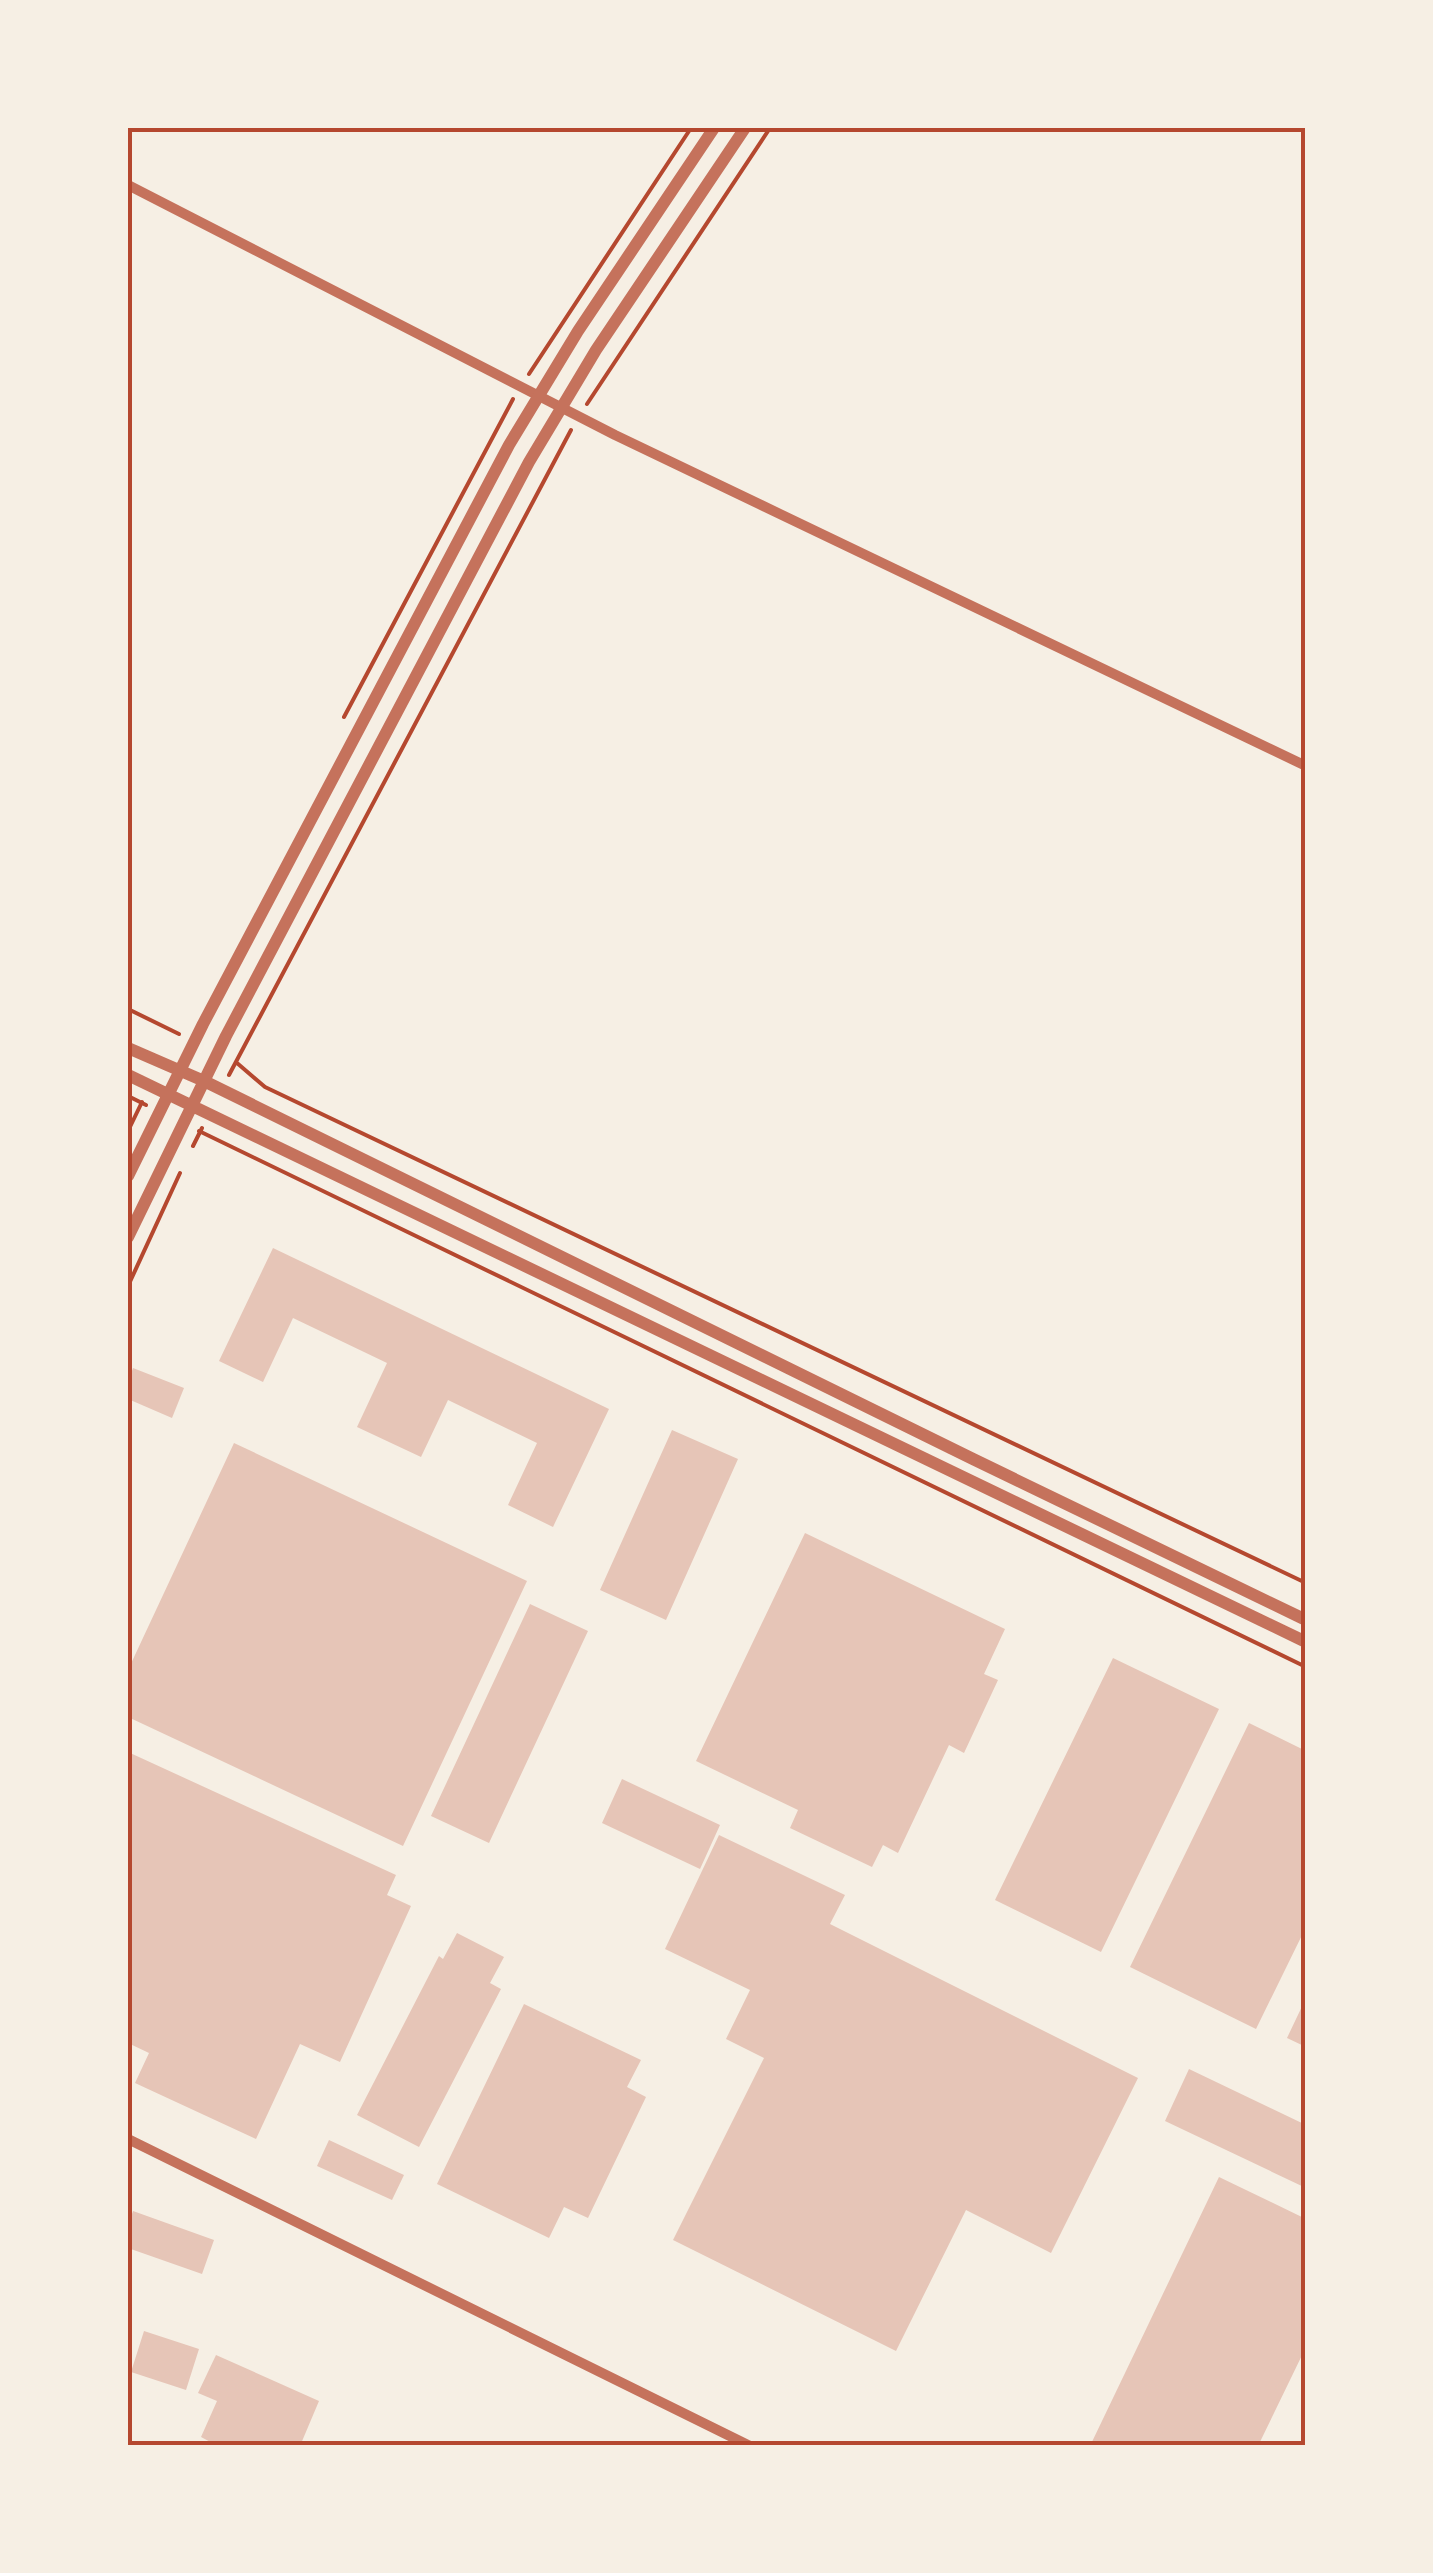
<svg xmlns="http://www.w3.org/2000/svg" width="1433" height="2573" font-family="'PT Sans',sans-serif">
  <rect width="100%" height="100%" fill="#f6efe4"/>
  <!-- building -->
  <path fill="#e6c5b7" d="M273 1248 609 1409 553 1527 508 1505 537 1443 448 1400 421 1457 357 1427 387 1363 293 1318 263 1382 219 1361Z
    M133 1368 184 1388 172 1418 128 1399V1382Z
    M672 1430 738 1459 666 1620 600 1590Z
    M234 1443 527 1581 403 1846 128 1717V1670Z
    M805 1533 1005 1629 984 1674 998 1680 964 1753 949 1745 898 1853 883 1845 872 1867 790 1828 798 1810 696 1761Z
    M530 1604 588 1631 489 1843 431 1816Z
    M1113 1658 1219 1709 1101 1952 995 1900Z
    M1249 1723 1306 1751V1927L1256 2029 1130 1967Z
    M128 1752 396 1875 387 1895 411 1906 340 2062 300 2044 256 2139 135 2083 149 2053 128 2043Z
    M622 1779 720 1825 700 1869 602 1823Z
    M719 1835 845 1895 830 1924 1138 2078 1051 2253 966 2210 896 2351 673 2240 764 2058 726 2039 750 1990 665 1949Z
    M457 1933 504 1957 490 1983 501 1989 419 2147 357 2115 439 1956 443 1959Z
    M1306 1998V2047L1287 2038Z
    M524 2004 641 2060 627 2087 646 2097 588 2218 564 2207 549 2238 437 2184Z
    M1189 2069 1306 2125V2188L1165 2121Z
    M329 2140 404 2175 392 2200 317 2166Z
    M1219 2177 1306 2219V2347L1258 2446H1090Z
    M133 2211 214 2240 202 2274 128 2248V2225Z
    M144 2331 199 2349 186 2390 131 2372Z
    M216 2355 319 2401 300 2446H218L201 2437 217 2401 198 2393Z"/>
  <g fill="none" stroke-linecap="round" stroke-linejoin="round">
    <!-- path -->
    <path stroke="#b5482f" stroke-width="4" d="M529 374 691 128
      M587 404 770 128
      M344 717 513 399
      M128 1009 179 1034
      M237 1063 265 1087 1306 1583
      M229 1075 571 430
      M128 1096 146 1105
      M128 1131 142 1102
      M199 1131 1306 1667
      M193 1146 202 1128
      M128 1286 180 1173"/>
    <!-- minor -->
    <path stroke="#c5725c" stroke-width="10" d="M128 185 615 435 1306 766
      M128 2139 750 2446"/>
    <!-- tertiary -->
    <path stroke="#c5725c" stroke-width="12" d="M128 1048 204 1081 973 1459 1306 1620
      M128 1075 1306 1642
      M128 1176 203 1024 509 445 578 331 714 128
      M128 1237 226 1036 529 462 596 350 745 128"/>
  </g>
  <!-- border -->
  <rect width="1433" height="2573" fill="none" stroke="#f6efe4" stroke-width="260"/>
  <rect x="130" y="130" width="1173" height="2313" fill="none" stroke="#b5482f" stroke-width="4"/>
</svg>
